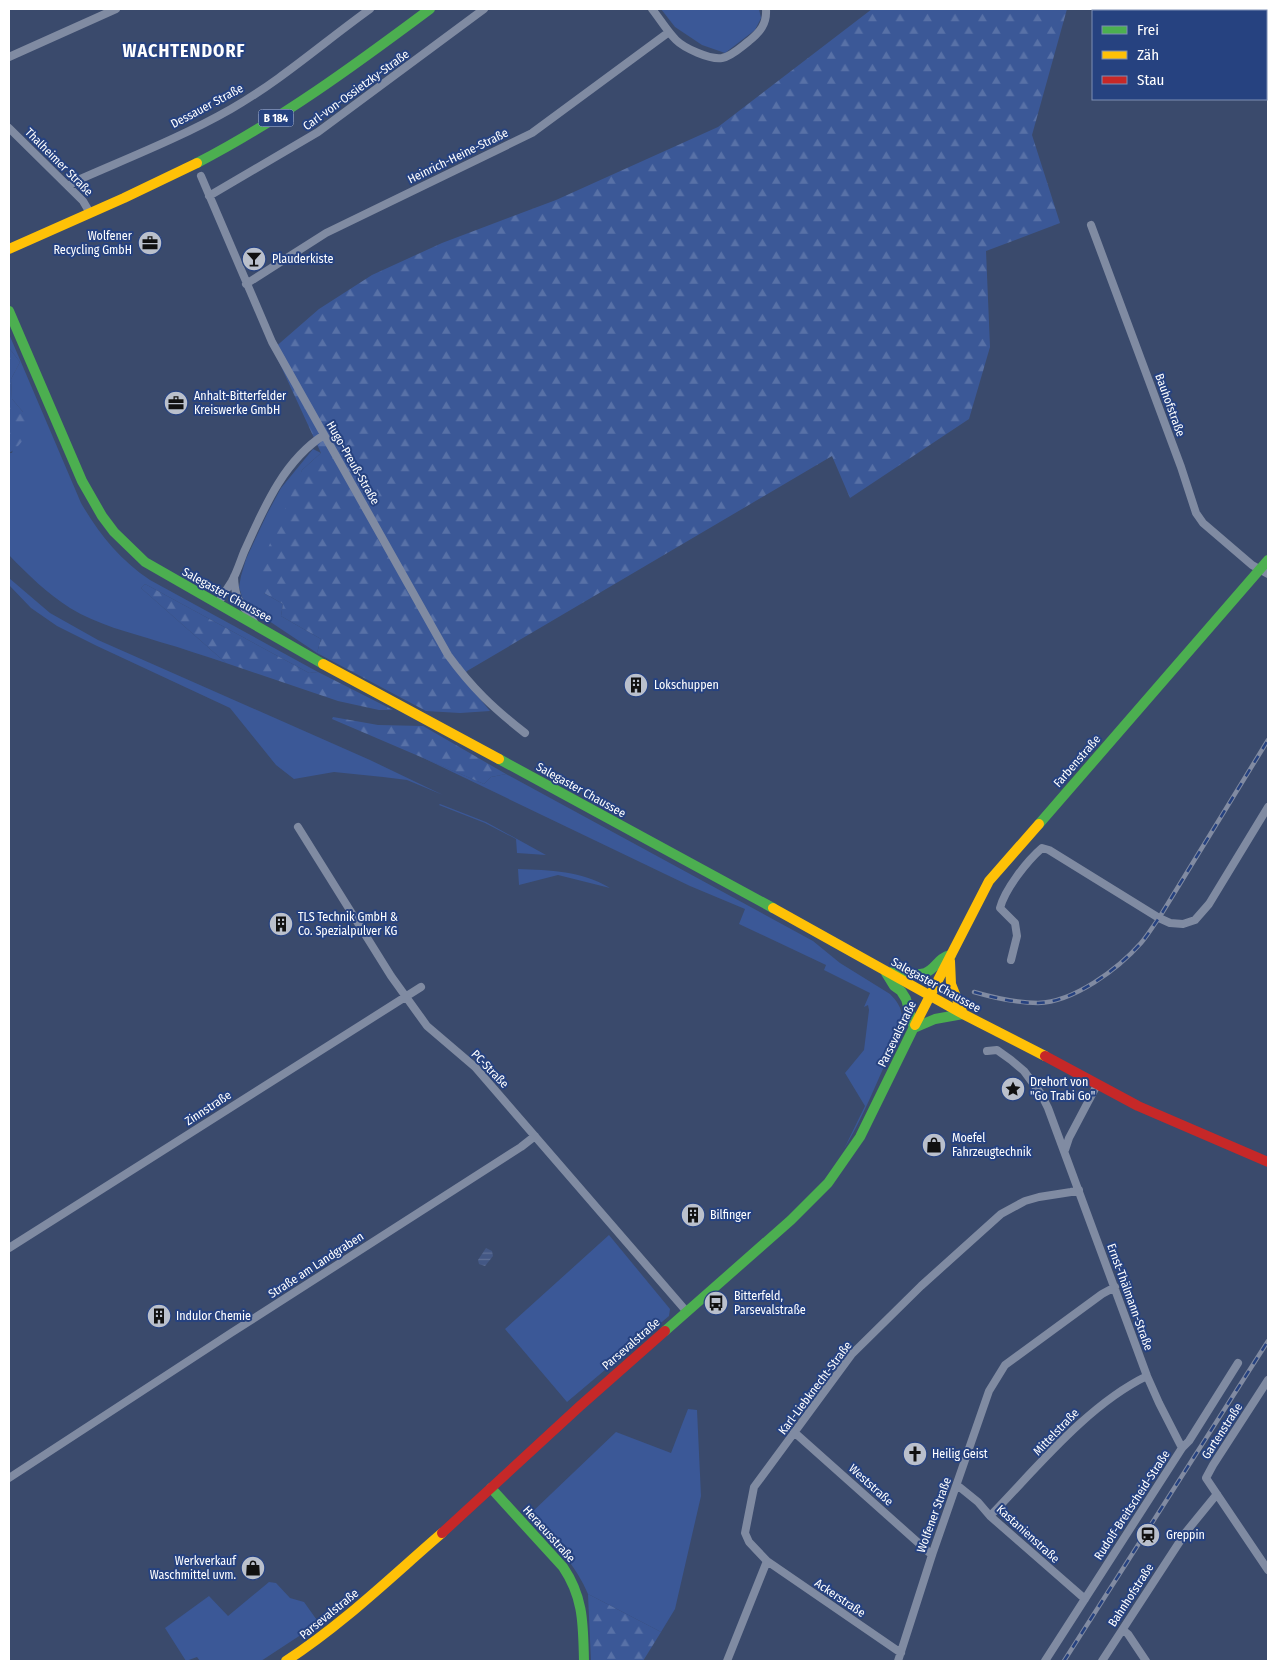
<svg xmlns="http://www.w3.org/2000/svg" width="1277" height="1670" font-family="'Fira Sans Condensed',sans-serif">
  <defs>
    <pattern id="forest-firs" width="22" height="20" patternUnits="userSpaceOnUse" patternTransform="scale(1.25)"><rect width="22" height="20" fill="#3b5897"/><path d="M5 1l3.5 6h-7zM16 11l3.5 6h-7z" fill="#5871a7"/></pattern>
    <pattern id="water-rules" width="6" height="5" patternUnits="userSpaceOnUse" patternTransform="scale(1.25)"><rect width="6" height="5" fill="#435784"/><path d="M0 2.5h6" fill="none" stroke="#5f7096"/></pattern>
  </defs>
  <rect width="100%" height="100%" fill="#3a4a6c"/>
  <!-- green -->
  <path fill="#3b5897" d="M661 9H759L761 18 755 30 725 53 702 45 675 27Z
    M9 334 81 503C99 534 120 560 150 580L318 672 309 673 145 584 141 588 226 663C204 656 182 648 160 642 128 632 98 625 70 608 47 593 28 575 9 555V453H12L23 412 12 399 11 379 20 362 9 348Z
    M313 449 321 453 302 470 264 593 283 604 281 616 321 639 317 653 251 609 244 603 239 587 241 576 246 559 267 514 281 488Z
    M9 578 50 613 98 640 370 760 443 795 407 780 383 777 334 772 294 779 276 765 230 708 97 646 57 626 31 608 9 585Z
    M415 754 484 784 491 777 506 774 813 941 840 963 890 994C897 1001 902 1008 902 1018 901 1033 892 1048 886 1062 873 1091 861 1121 844 1149L865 1106 845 1073 864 1050 869 1010 868 1005 864 1007 870 993 824 970 826 965 739 924 745 909 690 886Z
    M440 804 486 822 546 855 517 853 516 839 485 823 439 805Z
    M518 869C550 870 582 871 610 888L558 875 519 885Z
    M609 1235 670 1309 669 1316 567 1402 505 1329Z
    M688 1409 697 1410 701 1496 675 1609 661 1632 588 1594C575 1563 551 1540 529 1515L616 1432 671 1453Z
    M269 1582 276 1583 290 1598 304 1602 319 1623 261 1661H200L197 1657 186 1661 165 1628 209 1596 228 1616Z"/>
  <!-- forest -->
  <path fill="url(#forest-firs)" d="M872 9H1067L1032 135 1060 223 986 251 990 347 969 419 850 498 832 456 467 671 462 677 490 711 460 713 426 711 317 653 321 639 281 616 283 604 264 593 261 564 302 470 321 453 273 349 319 309 372 275 442 243 556 200 718 127Z
    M9 348 20 362 11 379 12 399 23 412 31 426C26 436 19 448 9 453Z
    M145 584 309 673 318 672 393 710H379L338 701 226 663 141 588Z
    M333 717 378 725 423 726 506 774 491 777 484 784 332 719Z
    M588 1594 661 1632 643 1661H591Z"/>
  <!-- water -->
  <path fill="url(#water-rules)" d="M486 1248 492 1251 493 1256 485 1266 479 1264 478 1260Z"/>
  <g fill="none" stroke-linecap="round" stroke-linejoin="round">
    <!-- street -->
    <path stroke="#808ba2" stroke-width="8" d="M652 9C660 19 667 31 676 40 684 48 710 60 722 58 732 56 741 47 749 41 760 32 767 24 766 9
      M9 57 116 9
      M9 128 83 201 90 213
      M201 176 272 342 448 655C472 688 493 708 525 733
      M69 186 76 181C128 158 182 137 231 109 280 81 324 42 370 9
      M209 196 318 132 484 9
      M1091 225 1181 467 1196 513 1203 523 1252 565 1268 574
      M246 284 326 233 532 133 669 32
      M234 577C235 604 243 603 255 624
      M218 604C222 596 227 589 232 581 237 572 240 562 244 552 263 510 283 461 324 435
      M298 827 391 976 427 1026 475 1067 687 1312
      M1011 960 1017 936 1015 923 1000 908C1005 889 1027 861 1042 848L1049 850 1159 918 1170 923 1183 924 1195 920 1209 904 1268 807
      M987 1051 997 1050 1011 1060 1024 1071 1041 1094 1048 1108 1147 1376 1159 1403 1182 1448
      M1065 1150 1069 1138 1097 1085
      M9 1248 421 987
      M1268 1380 1213 1465 1206 1478 1268 1570
      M794 1432 932 1555
      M9 1478 231 1333 521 1147 535 1136
      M957 1485 978 1502 990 1516 1085 1599
      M990 1516C1036 1469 1087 1405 1147 1376
      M767 1561 901 1653
      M1123 1630 1128 1634 1146 1661
      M727 1661 767 1561 749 1542 745 1533 754 1487 852 1354 921 1286 1001 1214 1025 1201 1039 1197 1071 1192 1079 1190
      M898 1661 932 1555 989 1391 1005 1365 1102 1294 1115 1287
      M1045 1661 1182 1448 1189 1441 1238 1363
      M1102 1661 1186 1532 1217 1494"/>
    <!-- fast -->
    <path stroke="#4caf50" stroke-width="10" d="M197 163C280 120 355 65 430 9
      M9 311 82 481 102 516 114 532 145 562 323 664
      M499 759 773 908
      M1039 824 1268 560
      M892 972C902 973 915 976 925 973 937 968 937 958 951 955
      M886 973 894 986 901 991 906 999 914 1028
      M914 1028 935 1019 963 1014
      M665 1331 791 1220 828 1183 860 1137 915 1025
      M491 1488 563 1567C584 1598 583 1625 584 1661"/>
    <!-- slow -->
    <path stroke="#ffc107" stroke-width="10" d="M9 249 124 198 197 163
      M323 664 499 759
      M773 908 963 1014 1045 1056
      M950 961 951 984 963 1014
      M915 1025 989 881 1039 824
      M286 1661C343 1624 391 1577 442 1533"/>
    <!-- jam -->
    <path stroke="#c62828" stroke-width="10" d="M1045 1056 1138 1106 1268 1162
      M442 1533 580 1406 665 1331"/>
    <!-- rail casing -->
    <g stroke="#818ba2" stroke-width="4.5">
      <path id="rail" d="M974 992C995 998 1015 1003 1038 1003 1074 1002 1118 969 1141 943 1148 935 1153 926 1159 918L1268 740
        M1064 1661 1268 1341"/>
    </g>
    <!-- rail -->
    <use href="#rail" stroke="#264280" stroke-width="2.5" stroke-dasharray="8" stroke-linecap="butt"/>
  </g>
  <!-- icons -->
  <defs>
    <g id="office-disc" transform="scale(1.25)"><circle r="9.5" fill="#bac0cc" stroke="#264280"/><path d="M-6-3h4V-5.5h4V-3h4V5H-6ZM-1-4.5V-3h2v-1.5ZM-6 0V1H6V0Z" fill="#111"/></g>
    <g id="bar-disc" transform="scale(1.25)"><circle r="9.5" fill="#bac0cc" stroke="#264280"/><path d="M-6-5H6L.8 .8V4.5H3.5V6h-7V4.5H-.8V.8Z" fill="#111"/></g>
    <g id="building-disc" transform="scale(1.25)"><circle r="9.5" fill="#bac0cc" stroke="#264280"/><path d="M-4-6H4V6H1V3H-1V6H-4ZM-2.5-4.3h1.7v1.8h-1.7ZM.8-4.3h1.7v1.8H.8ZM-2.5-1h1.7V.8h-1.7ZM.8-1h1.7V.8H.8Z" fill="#111"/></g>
    <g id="sight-disc" transform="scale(1.25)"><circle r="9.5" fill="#bac0cc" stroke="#264280"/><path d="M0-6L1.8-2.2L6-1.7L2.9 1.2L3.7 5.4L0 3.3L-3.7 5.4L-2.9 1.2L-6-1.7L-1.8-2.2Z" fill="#111"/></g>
    <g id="shop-disc" transform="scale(1.25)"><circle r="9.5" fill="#bac0cc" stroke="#264280"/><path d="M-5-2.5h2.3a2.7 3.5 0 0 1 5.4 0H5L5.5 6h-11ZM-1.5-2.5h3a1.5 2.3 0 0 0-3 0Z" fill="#111"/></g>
    <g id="bus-disc" transform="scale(1.25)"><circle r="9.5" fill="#bac0cc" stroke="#264280"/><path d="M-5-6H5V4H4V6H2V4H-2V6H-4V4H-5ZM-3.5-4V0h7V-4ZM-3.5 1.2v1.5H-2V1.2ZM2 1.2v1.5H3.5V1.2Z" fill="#111"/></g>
    <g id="church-disc" transform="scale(1.25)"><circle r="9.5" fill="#bac0cc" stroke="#264280"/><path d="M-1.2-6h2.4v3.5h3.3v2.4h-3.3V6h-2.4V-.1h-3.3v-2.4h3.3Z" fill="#111"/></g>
    <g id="station-disc" transform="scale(1.25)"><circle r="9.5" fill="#bac0cc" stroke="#264280"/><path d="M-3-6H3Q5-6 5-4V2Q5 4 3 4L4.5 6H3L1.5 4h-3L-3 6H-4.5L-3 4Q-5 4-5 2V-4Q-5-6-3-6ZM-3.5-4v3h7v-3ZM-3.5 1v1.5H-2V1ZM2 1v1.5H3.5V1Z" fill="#111"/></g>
  </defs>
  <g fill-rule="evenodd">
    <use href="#office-disc" x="150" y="243"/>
    <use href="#bar-disc" x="254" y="259"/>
    <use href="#office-disc" x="176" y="403"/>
    <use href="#building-disc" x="636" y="685"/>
    <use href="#building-disc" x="281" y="924"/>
    <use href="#sight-disc" x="1013" y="1089"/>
    <use href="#shop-disc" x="934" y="1145"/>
    <use href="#building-disc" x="693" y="1215"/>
    <use href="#bus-disc" x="716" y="1303"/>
    <use href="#building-disc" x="159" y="1316"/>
    <use href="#church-disc" x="915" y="1454"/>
    <use href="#station-disc" x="1148" y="1535"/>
    <use href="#shop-disc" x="253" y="1568"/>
  </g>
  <g text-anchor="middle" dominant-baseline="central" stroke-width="4" stroke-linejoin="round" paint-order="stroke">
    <!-- shield labels -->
    <rect fill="#264280" stroke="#bec6d9" stroke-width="1" x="258.5" y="109.5" width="35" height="17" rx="4"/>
    <g font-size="11" font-weight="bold" fill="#fff">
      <text x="276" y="118">B 184</text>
    </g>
    <!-- street labels -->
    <g font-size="12" fill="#fff" stroke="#264280">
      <text transform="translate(356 90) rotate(-36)">Carl-von-Ossietzky-Straße</text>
      <text transform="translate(207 106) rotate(-28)">Dessauer Straße</text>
      <text transform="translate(458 156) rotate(-26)">Heinrich-Heine-Straße</text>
      <text transform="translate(59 162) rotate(45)">Thalheimer Straße</text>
      <text transform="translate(1170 405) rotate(70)">Bauhofstraße</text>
      <text transform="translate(353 463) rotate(60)">Hugo-Preuß-Straße</text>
      <text transform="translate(227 595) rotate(29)">Salegaster Chaussee</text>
      <text transform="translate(1077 761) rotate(-49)">Farbenstraße</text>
      <text transform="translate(581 790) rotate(29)">Salegaster Chaussee</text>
      <text transform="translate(936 985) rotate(29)">Salegaster Chaussee</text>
      <text transform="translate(897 1034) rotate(-64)">Parsevalstraße</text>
      <text transform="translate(490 1069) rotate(46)">PC-Straße</text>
      <text transform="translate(208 1108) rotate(-33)">Zinnstraße</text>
      <text transform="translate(316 1265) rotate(-33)">Straße am Landgraben</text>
      <text transform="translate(1130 1297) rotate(70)">Ernst-Thälmann-Straße</text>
      <text transform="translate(631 1344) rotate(-41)">Parsevalstraße</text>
      <text transform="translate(815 1388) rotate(-53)">Karl-Liebknecht-Straße</text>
      <text transform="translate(1222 1431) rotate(-57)">Gartenstraße</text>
      <text transform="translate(1056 1432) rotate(-46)">Mittelstraße</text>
      <text transform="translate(871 1485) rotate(42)">Weststraße</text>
      <text transform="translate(1132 1505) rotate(-57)">Rudolf-Breitscheid-Straße</text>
      <text transform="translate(934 1515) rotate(-70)">Wolfener Straße</text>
      <text transform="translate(549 1534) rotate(48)">Heraeusstraße</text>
      <text transform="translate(1028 1534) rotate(42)">Kastanienstraße</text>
      <text transform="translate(1131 1595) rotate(-57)">Bahnhofstraße</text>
      <text transform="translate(840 1598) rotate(34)">Ackerstraße</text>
      <text transform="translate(329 1614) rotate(-39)">Parsevalstraße</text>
    </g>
    <!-- poi labels -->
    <g font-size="12" fill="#fff" stroke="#264280" text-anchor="start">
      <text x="132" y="236" text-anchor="end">Wolfener<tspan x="132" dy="14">Recycling GmbH</tspan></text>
      <text x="272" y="259">Plauderkiste</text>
      <text x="194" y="396">Anhalt-Bitterfelder<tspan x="194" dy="14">Kreiswerke GmbH</tspan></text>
      <text x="654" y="685">Lokschuppen</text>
      <text x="298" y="917">TLS Technik GmbH &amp;<tspan x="298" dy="14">Co. Spezialpulver KG</tspan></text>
      <text x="1030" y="1082">Drehort von<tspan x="1030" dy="14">"Go Trabi Go"</tspan></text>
      <text x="952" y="1138">Moefel<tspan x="952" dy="14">Fahrzeugtechnik</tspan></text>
      <text x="710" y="1215">Bilfinger</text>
      <text x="734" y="1296">Bitterfeld,<tspan x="734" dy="14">Parsevalstraße</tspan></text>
      <text x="176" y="1316">Indulor Chemie</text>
      <text x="932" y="1454">Heilig Geist</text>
      <text x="1166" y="1535">Greppin</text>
      <text x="236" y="1561" text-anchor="end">Werkverkauf<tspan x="236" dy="14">Waschmittel uvm.</tspan></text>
    </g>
    <!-- district labels -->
    <g font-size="18" font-weight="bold" letter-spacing="1" fill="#fff" stroke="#264280">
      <text x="184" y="51">WACHTENDORF</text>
    </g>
  </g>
  <!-- border -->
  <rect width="1277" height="1670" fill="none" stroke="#ffffff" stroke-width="20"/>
  <!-- legend -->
  <rect x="1092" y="10" width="175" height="90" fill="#264280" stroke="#7d8eb3"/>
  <rect x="1102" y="26" width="25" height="8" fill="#4caf50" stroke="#7d8eb3"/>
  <text x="1137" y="35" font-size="15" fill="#ffffff">Frei</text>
  <rect x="1102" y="51" width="25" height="8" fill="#ffc107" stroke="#7d8eb3"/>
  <text x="1137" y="60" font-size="15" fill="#ffffff">Zäh</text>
  <rect x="1102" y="76" width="25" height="8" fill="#c62828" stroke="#7d8eb3"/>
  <text x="1137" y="85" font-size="15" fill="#ffffff">Stau</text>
</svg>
